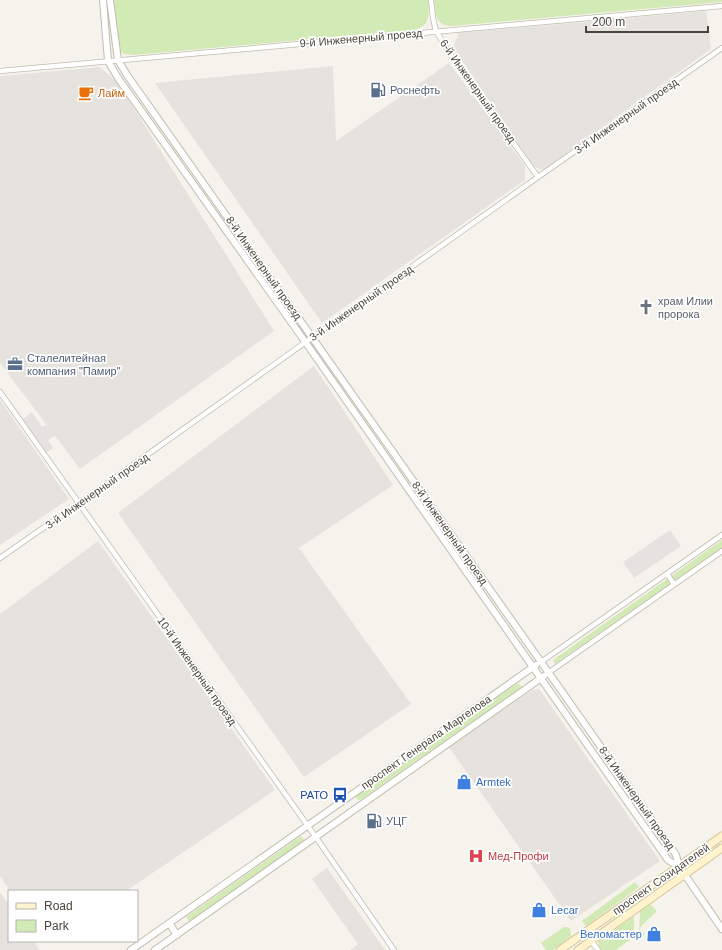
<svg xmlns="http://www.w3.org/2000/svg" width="722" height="950" font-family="Arial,sans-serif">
  <rect width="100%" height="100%" fill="#f6f3ec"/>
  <!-- industrial -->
  <path fill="#e6e2dd" d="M706 11 711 49 544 169H539L535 167 529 160 453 47 459 33Z
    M449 63 525 166V180L322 323 155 83 333 66 336 141Z
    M100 67 118 83 274 331 80 469 0 363V76Z
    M314 366 393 485 299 548 411 704 304 777 118 513Z
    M0 400 69 499 0 545Z
    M98 541 275 790 126 891H10L0 876V614Z
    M539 689 660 861 571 921 449 747 532 690Z
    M327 868 385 950H350L358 944 312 879Z
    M0 892 9 905V941H34L40 950H0Z"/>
  <!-- green -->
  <path fill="#d2eab5" d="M113 0H428C429 14 431 26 414 30L133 55 124 54 120 50Z
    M434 0H722V2L452 26C434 25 436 14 434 0Z
    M722 540V548L555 664 553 660Z
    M518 683 522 687 360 800H358L356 797 357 795Z
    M301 836 305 842 190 922 186 917Z
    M635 882 639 887 586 926 582 921Z
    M650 904 656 910V912L641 926 640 929 644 933V937L639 931 640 911Z
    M634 916V937L616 950H601L598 944 599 940Z
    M564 927H567L570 929 571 936 553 950H546L541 943Z"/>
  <!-- parking -->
  <path fill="#e5e3e0" d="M32 412 42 427 48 423 56 435 48 440 53 448 46 453 23 419Z
    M670 530 681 546 634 578 623 562Z"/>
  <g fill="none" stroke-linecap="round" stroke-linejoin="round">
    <!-- minor casing -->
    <g stroke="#c2bbae" stroke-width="6">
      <path id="minor" d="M431 0 433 18 436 31 456 63 538 177
        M0 71 722 6
        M0 392 315 836 394 950
        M0 558 92 494 538 177 722 48
        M667 574 674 584
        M541 662 722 535
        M548 673 722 551
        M591 941 598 950"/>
    </g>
    <!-- tertiary casing -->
    <g stroke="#c2bbae" stroke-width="8">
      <path id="tertiary" d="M103 0 108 61 118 78 306 343 668 860 679 867
        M110 0 118 60 127 75 613 764 676 855 679 867
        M685 875 722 929
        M169 923 177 935
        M131 950 536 665
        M155 950 544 676"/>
    </g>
    <!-- secondary casing -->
    <g stroke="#d6c79b" stroke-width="9">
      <path id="secondary" d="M560 950 722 836
        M578 950 722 848"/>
    </g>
    <!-- minor -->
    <use href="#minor" stroke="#fff" stroke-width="4.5"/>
    <!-- tertiary -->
    <use href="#tertiary" stroke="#fff" stroke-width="6"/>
    <!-- secondary -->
    <use href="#secondary" stroke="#fff3cd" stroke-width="7"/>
  </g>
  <!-- icons -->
  <defs>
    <g id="fuel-bare" transform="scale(1.2)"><path d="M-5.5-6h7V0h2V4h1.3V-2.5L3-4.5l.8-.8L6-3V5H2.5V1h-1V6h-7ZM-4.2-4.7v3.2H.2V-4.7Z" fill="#5c6f8a" stroke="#fff" stroke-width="2.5" paint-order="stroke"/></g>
    <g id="cafe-bare" transform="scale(1.2)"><path d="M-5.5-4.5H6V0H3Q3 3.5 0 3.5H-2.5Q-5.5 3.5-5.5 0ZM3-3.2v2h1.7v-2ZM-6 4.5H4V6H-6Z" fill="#e8710a" stroke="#fff" stroke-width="2.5" paint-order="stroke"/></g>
    <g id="church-bare" transform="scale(1.2)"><path d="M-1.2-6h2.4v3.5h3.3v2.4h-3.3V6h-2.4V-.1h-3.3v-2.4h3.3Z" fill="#6b7280" stroke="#fff" stroke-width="2.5" paint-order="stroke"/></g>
    <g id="office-bare" transform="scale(1.2)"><path d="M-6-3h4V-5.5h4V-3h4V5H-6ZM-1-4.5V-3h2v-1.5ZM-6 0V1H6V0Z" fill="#5c6f8a" stroke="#fff" stroke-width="2.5" paint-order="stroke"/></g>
    <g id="shop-bare" transform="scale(1.2)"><path d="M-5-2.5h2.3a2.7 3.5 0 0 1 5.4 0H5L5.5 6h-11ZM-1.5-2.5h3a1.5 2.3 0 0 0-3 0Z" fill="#3f7fe0" stroke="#fff" stroke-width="2.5" paint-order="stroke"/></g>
    <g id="bus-bare" transform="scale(1.2)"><path d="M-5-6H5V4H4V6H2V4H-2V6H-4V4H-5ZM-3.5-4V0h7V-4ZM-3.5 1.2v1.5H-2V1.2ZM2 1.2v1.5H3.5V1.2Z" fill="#1a4fb4" stroke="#fff" stroke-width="2.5" paint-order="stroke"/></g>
    <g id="hospital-bare" transform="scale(1.2)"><path d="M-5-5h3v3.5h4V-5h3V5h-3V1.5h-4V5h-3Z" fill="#e0444e" stroke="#fff" stroke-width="2.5" paint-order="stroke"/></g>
  </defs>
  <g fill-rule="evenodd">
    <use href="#fuel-bare" x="378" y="90"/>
    <use href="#cafe-bare" x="86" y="93"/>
    <use href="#church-bare" x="646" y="307"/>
    <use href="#office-bare" x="15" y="364"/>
    <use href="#shop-bare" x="464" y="782"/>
    <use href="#bus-bare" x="340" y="795"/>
    <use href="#fuel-bare" x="374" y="821"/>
    <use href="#hospital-bare" x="476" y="856"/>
    <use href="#shop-bare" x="539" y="910"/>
    <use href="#shop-bare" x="654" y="934"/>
  </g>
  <g text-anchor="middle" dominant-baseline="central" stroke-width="3.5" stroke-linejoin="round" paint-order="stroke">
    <!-- street labels -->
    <g font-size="11" fill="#4b4439" stroke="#fff">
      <text transform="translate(361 38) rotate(-5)">9-й Инженерный проезд</text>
      <text transform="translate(478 91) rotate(55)">6-й Инженерный проезд</text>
      <text transform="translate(626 116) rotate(-35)">3-й Инженерный проезд</text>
      <text transform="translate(264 268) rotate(55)">8-й Инженерный проезд</text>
      <text transform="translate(361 303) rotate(-35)">3-й Инженерный проезд</text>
      <text transform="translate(97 491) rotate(-35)">3-й Инженерный проезд</text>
      <text transform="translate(450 533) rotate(55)">8-й Инженерный проезд</text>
      <text transform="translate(197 671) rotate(55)">10-й Инженерный проезд</text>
      <text transform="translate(426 742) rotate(-35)">проспект Генерала Маргелова</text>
      <text transform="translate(637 798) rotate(55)">8-й Инженерный проезд</text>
      <text transform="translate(661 879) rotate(-35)">проспект Созидателей</text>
    </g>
    <!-- service labels -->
    <g font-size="11" fill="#4e5e75" stroke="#fff" text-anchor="start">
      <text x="390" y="90">Роснефть</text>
      <text x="27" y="358">Сталелитейная<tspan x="27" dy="13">компания "Памир"</tspan></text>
      <text x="386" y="821">УЦГ</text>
    </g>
    <!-- food labels -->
    <g font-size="11" fill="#c56008" stroke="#fff" text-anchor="start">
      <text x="98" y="93">Лайм</text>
    </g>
    <!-- worship labels -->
    <g font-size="11" fill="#5b616d" stroke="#fff" text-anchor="start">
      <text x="658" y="301">храм Илии<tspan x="658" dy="13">пророка</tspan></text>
    </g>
    <!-- shop labels -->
    <g font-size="11" fill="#366cbe" stroke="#fff" text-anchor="start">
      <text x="476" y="782">Armtek</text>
      <text x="551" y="910">Lecar</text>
      <text x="642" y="934" text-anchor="end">Веломастер</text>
    </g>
    <!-- transit labels -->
    <g font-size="11" fill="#164399" stroke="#fff" text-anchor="end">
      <text x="328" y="795">РАТО</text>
    </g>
    <!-- health labels -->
    <g font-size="11" fill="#be3a42" stroke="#fff" text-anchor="start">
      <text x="488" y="856">Мед-Профи</text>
    </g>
  </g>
  <!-- legend -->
  <rect x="8" y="890" width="130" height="52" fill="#ffffff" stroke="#b7b4b0"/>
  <rect x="16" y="903" width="20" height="6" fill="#fff3cd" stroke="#b7b4b0"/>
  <text x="44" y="910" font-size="12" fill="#4b4439">Road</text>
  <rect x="16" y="920" width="20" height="12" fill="#d2eab5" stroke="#b7b4b0"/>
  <text x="44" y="930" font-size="12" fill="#4b4439">Park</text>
  <!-- scale -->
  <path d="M586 26v6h122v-6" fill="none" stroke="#4b4439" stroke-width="2"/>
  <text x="592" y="26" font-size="12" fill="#4b4439" stroke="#ffffff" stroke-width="3" paint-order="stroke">200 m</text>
</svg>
